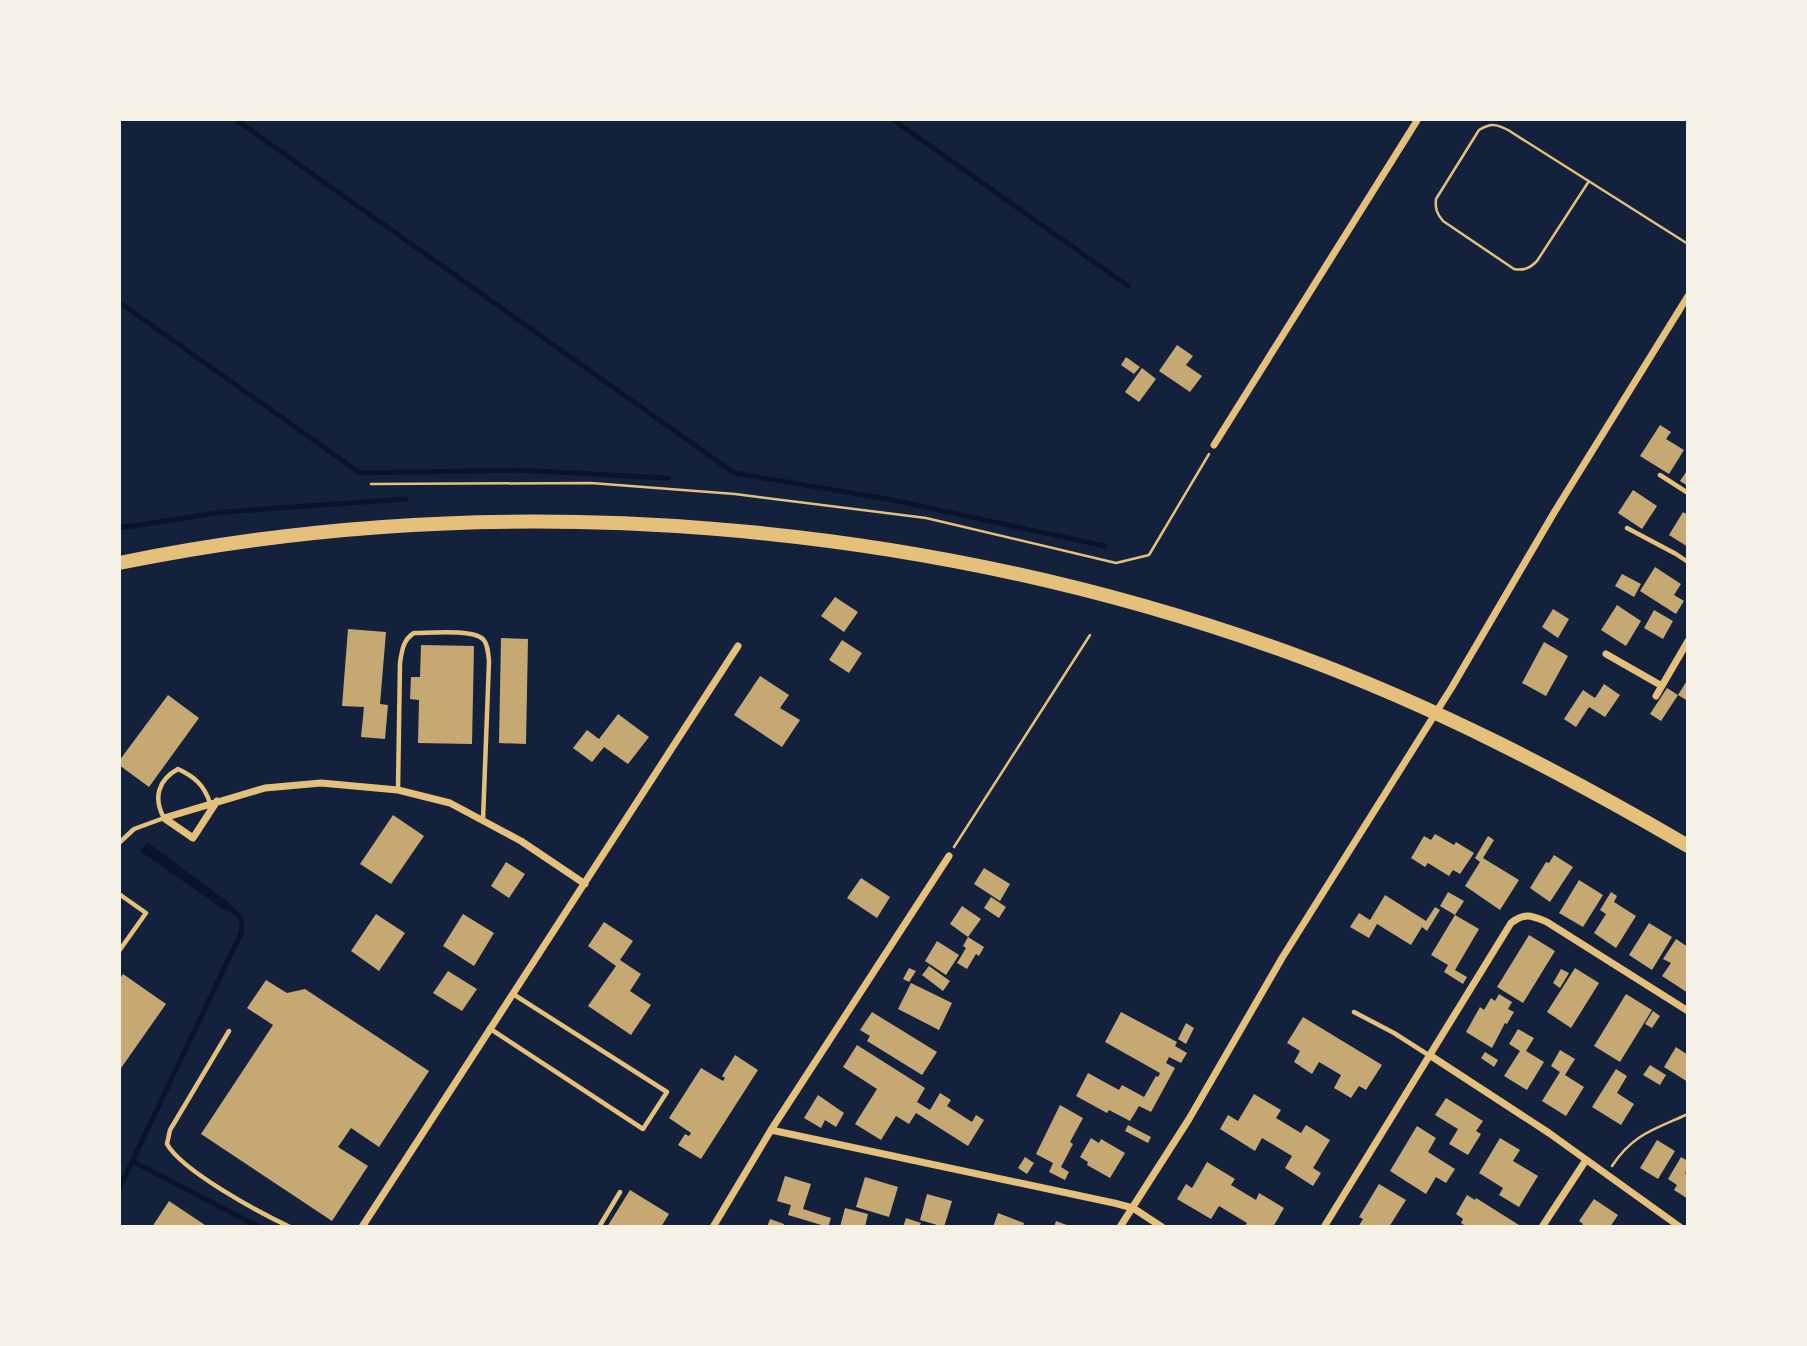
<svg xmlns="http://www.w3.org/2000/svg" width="1807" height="1346" font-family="'DejaVu Sans',sans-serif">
  <rect width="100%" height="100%" fill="#14213d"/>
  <!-- water -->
  <path fill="#0b132b" d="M147 842 232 905 227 912 140 851Z"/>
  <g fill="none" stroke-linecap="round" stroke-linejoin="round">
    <!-- stream -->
    <path stroke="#0b132b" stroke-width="5" d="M235 119 734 473 888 499 1105 546
      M892 119 1128 286
      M119 302 360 473 518 470 668 478
      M119 528 223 512 406 499
      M132 1161 259 1227
      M119 1189 241 933C244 920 240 916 230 908"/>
  </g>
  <!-- building -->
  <path fill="#c6a872" d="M1177 345 1193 356 1186 365 1202 376 1190 392 1159 371Z
    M1126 357 1140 367 1134 374 1121 365Z
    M1142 368 1156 379 1139 402 1125 392Z
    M1660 425 1671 432 1666 439 1684 450 1669 474 1640 456Z
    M1688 469V486L1680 481Z
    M1633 490 1657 506 1642 529 1618 513Z
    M1683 512 1688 515V547L1669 535Z
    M1655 567 1681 584 1674 595 1684 601 1676 614 1640 591Z
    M1622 574 1641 584 1634 597 1615 586Z
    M835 597 858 612 844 632 821 616Z
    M1617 605 1641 621 1626 646 1601 630Z
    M1553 609 1569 619 1558 638 1542 627Z
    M1654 610 1673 621 1663 639 1644 628Z
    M348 629 386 632 380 704 388 705 385 739 361 737 364 707 342 706Z
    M501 638 528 639 526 744 499 743Z
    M842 640 862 653 849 673 829 660Z
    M1544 642 1568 656 1546 696 1522 683Z
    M421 645 474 646 472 744 418 743 419 700 410 699 411 677H420Z
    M760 676 789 695 780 708 800 720 782 747 734 715Z
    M1688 679V701L1678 695Z
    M1604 684 1620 695 1605 717 1589 707 1576 727 1564 719 1583 690 1595 698Z
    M1667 688 1678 695 1661 721 1650 714Z
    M168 695 199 718 149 787 119 765V761Z
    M618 714 649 737 628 764 604 747 592 762 573 748 587 730 599 739Z
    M393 815 424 836 391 884 360 864Z
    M1435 834 1454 845 1456 842 1474 853 1460 874 1453 870 1449 876 1428 863 1425 867 1411 858 1424 836 1431 840Z
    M1488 836 1494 840 1483 858 1519 880 1500 910 1465 886 1480 862 1475 858Z
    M1554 855 1573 867 1550 902 1530 888 1546 862 1549 863Z
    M506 862 525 874 509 898 491 886Z
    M984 868 1010 884 1000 901 974 884Z
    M861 878 890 897 877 918 847 898Z
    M1579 880 1603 895 1583 927 1559 913Z
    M1448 892 1464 901 1455 915 1440 906Z
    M1611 892 1617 896 1614 902 1636 916 1616 948 1594 933 1606 914 1600 910Z
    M1385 895 1426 921 1435 907 1440 910 1427 931 1422 927 1411 945 1377 924 1369 938 1350 927 1359 913 1370 920Z
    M991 897 1006 907 999 918 984 908Z
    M962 906 981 919 968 937 950 924Z
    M376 914 405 933 379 971 351 951Z
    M463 914 494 933 474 966 443 946Z
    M1455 915 1479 929 1455 970 1467 977 1463 984 1444 972 1448 965 1431 955Z
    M604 922 633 941 620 960 641 974 630 991 651 1005 631 1035 588 1006 616 966 588 946Z
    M1649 923 1672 937 1652 970 1629 955Z
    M1529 935 1555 951 1523 1003 1497 987Z
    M968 937 984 947 979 956 976 954 967 969 957 963 966 948 963 946Z
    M1676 939 1688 947V993L1662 976 1671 963 1663 959Z
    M937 941 959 955 946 975 925 961Z
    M929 966 950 981 943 991 922 975Z
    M909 968 916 971 909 982 903 979Z
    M1575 968 1599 983 1571 1028 1547 1012Z
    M1561 969 1569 973 1560 988 1553 983Z
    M448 971 477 989 462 1011 433 993Z
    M123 974 166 1004 119 1071V980Z
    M266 980 287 993 305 989 429 1071 379 1147 351 1128 338 1147 368 1166 332 1221 201 1134 273 1025 247 1008Z
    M911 983 952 1003 939 1030 898 1009Z
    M1499 994 1512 1002 1508 1009 1514 1012 1507 1024 1505 1023 1492 1048 1466 1032 1480 1007 1484 1010 1491 998 1495 1001Z
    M1626 994 1652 1010 1620 1062 1594 1046Z
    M1653 1011 1660 1016 1652 1028 1645 1024Z
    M872 1012 937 1052 922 1075 867 1041 870 1036 860 1030Z
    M1121 1012 1177 1042 1175 1046 1187 1053 1181 1063 1169 1057 1166 1063 1175 1068 1151 1112 1139 1106 1130 1121 1109 1110 1107 1113 1076 1096 1088 1073 1119 1090 1122 1085 1144 1097 1156 1076 1158 1077 1160 1073 1105 1042Z
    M1303 1017 1382 1065 1366 1090 1359 1086 1351 1098 1334 1088 1341 1075 1319 1062 1312 1074 1294 1062 1300 1051 1287 1043Z
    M1186 1023 1194 1028 1186 1044 1178 1039Z
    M1518 1029 1534 1038 1526 1051 1544 1062 1527 1090 1504 1076 1520 1051 1509 1044Z
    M857 1045 925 1088 917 1102 930 1110 940 1093 951 1100 947 1106 972 1122 976 1115 984 1120 968 1146 916 1113 909 1124 896 1116 881 1140 855 1124 877 1089 843 1067Z
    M1676 1047 1688 1055V1082L1664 1067Z
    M1560 1050 1575 1059 1565 1075 1584 1087 1566 1116 1542 1101 1560 1072 1551 1066Z
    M1485 1052 1498 1060 1494 1067 1481 1058Z
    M735 1055 758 1070 701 1159 678 1145 685 1134 689 1136 691 1133 669 1118 701 1068 723 1081 725 1078 722 1076Z
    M1650 1065 1666 1075 1660 1085 1643 1075Z
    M1616 1069 1627 1076 1617 1093 1634 1104 1621 1125 1592 1107Z
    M1254 1094 1281 1110 1276 1118 1301 1133 1306 1125 1330 1140 1313 1168 1321 1173 1313 1186 1285 1168 1292 1156 1262 1138 1255 1151 1220 1129 1228 1115 1238 1121Z
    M818 1095 844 1113 836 1127 825 1120 821 1128 804 1118Z
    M1446 1098 1483 1121 1476 1131 1481 1134 1468 1155 1449 1144 1458 1129 1435 1115Z
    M1060 1105 1083 1118 1070 1142 1073 1144 1061 1167 1069 1172 1065 1180 1049 1172 1053 1163 1036 1154Z
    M1128 1125 1151 1137 1148 1143 1125 1131Z
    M1417 1126 1436 1138 1428 1152 1455 1169 1446 1183 1436 1177 1426 1194 1390 1171Z
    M1091 1138 1099 1143 1101 1139 1125 1153 1110 1178 1087 1165 1088 1162 1080 1157Z
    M1500 1138 1520 1150 1513 1161 1538 1176 1519 1207 1499 1195 1503 1188 1479 1173Z
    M1657 1140 1675 1151 1658 1179 1640 1168Z
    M1025 1157 1034 1163 1027 1174 1018 1168Z
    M1681 1157 1688 1161V1168L1685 1173 1688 1175V1199L1674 1190 1677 1185 1668 1179Z
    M1207 1162 1235 1179 1231 1185 1256 1200 1259 1193 1284 1208 1273 1227H1244L1247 1223 1219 1206 1211 1219 1177 1199 1186 1184 1192 1188Z
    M785 1176 811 1184 803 1209 831 1218 828 1227 788 1215 791 1205 777 1201Z
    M865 1177 898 1187 889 1217 856 1207Z
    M1379 1184 1406 1200 1389 1227H1358L1363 1219 1359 1217Z
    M630 1190 669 1214 661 1227H607Z
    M927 1194 952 1201 944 1227 920 1220Z
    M1467 1195 1475 1200 1476 1198 1519 1225 1518 1227H1467L1461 1223 1463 1219 1456 1214Z
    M1594 1199 1618 1215 1610 1227H1581L1583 1224 1579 1221Z
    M169 1201 208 1227H152Z
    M845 1208 868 1214 865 1227H840Z
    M998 1213 1024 1223 1023 1227H993Z
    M906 1218 921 1223 919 1227H903Z
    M770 1219 784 1224 783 1227H767Z
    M1056 1221 1072 1227H1054Z"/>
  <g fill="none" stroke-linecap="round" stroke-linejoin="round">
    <!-- path -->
    <path stroke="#e5c07b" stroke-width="2.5" d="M1589 181 1537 261C1530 268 1524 271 1514 269L1443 221C1437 214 1435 209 1436 199L1479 130C1491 123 1496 124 1508 130L1688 244
      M371 484 591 483 735 494 926 518 1116 563 1149 555 1209 454
      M954 847 1090 635
      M1612 1166C1633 1134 1655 1129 1688 1114"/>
    <!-- service -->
    <path stroke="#e5c07b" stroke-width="4.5" d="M1660 475 1688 493
      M1627 528 1676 554 1688 562
      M398 789 400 663C402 650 403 640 414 633 429 633 472 629 483 639 488 644 488 653 489 661L483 820
      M119 843 134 829 164 818C153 798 158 780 178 769 195 777 204 785 210 803
      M119 894 146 913 119 951
      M1354 1012 1394 1033 1430 1056
      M489 1028 643 1129 667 1092 513 994
      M229 1031 170 1130 167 1144C182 1171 260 1213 290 1227
      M599 1227 620 1192"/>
    <!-- minor -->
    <path stroke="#e5c07b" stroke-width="7" d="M1214 445 1418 119
      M1606 654 1662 686
      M1656 696 1688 641
      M217 801 193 838 164 818 265 788 321 783 398 790 450 803 521 841 585 884
      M1431 1056 1549 1133 1680 1227
      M771 1130 1114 1203 1133 1208 1162 1227
      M362 1227 738 646
      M713 1227 771 1130 949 856
      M1120 1227 1189 1119 1282 958 1452 687 1555 511 1688 296
      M1324 1227 1511 923C1525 912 1532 916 1547 922L1688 1011
      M1542 1227 1586 1160"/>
    <!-- primary -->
    <path stroke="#e5c07b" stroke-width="14" d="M119 563C505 484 928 520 1298 656 1434 706 1563 773 1688 846"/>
  </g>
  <!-- border -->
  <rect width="1807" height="1346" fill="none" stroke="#f6f1e7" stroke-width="242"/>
</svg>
